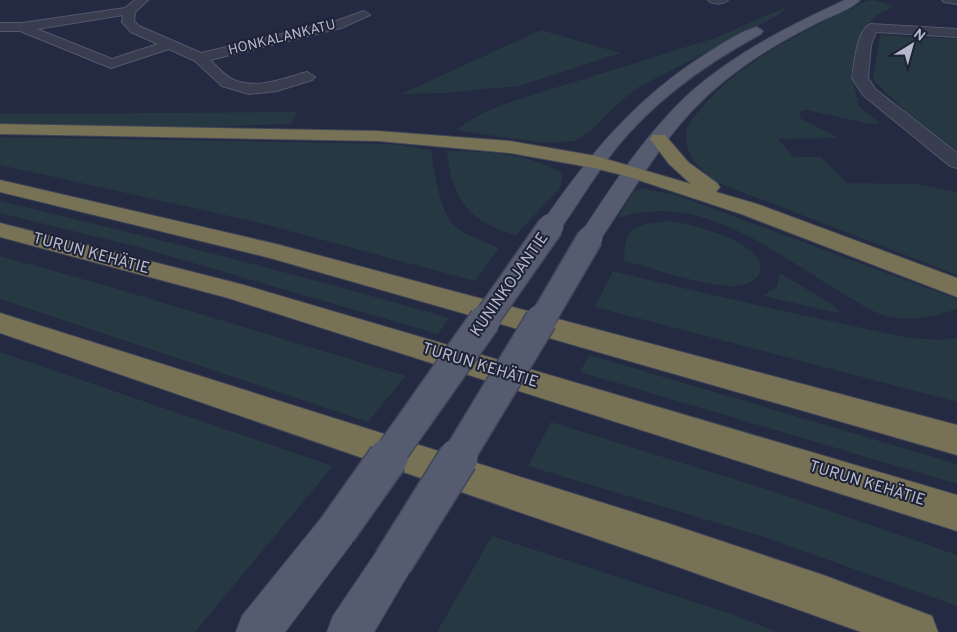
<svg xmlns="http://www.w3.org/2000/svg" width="957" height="632" font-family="Overpass,sans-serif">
  <rect width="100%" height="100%" fill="#242a41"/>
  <!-- green -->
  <path fill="#263842" d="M873 0 894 6 877 15 862 30 851 74 859 106 880 123 870 124 807 110 799 112 801 119 839 138 778 139 794 157H821L847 183 917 184 957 192V275L716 182C700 169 684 156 686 133 686 125 694 117 699 111 742 58 807 31 866 1Z
    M784 8 786 9 775 17 637 88 614 107 591 131 575 141 543 143 455 130 483 113 507 103 715 38Z
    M541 30 621 53 519 86 445 93 401 94Z
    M880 35 957 39V151L910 115 873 80Z
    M297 112 291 124 179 128 0 123V114Z
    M0 137 393 144 431 150C434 169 440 215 456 227 469 237 485 242 499 248L475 281 252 221 0 165Z
    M447 151C485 151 530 153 563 174L560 188 516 235C469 223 451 198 447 151Z
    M641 188 676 195 957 299V309C933 317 911 322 886 316 871 312 853 299 839 291 770 251 703 191 618 218L633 192Z
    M0 201C150 237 301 275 449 318L438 334 138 247 0 213Z
    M669 221C689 223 767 243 760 271 758 279 750 283 743 285 715 291 654 268 624 261 624 225 638 224 669 221Z
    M0 256 111 287 406 376 368 422 0 299Z
    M613 271C688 290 764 307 840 323 877 331 919 344 957 338V402L595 307Z
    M780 273 833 305 839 312H833L763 296 777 287Z
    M0 352 333 466 195 632H0Z
    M589 355 957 464V484L580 372Z
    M551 422 775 492 957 555V606L767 538 528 466Z
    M492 536 728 613 778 632H437Z"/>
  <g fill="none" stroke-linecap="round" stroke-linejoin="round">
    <!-- minor casing -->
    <g stroke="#53586b" stroke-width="2">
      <path id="minor" d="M135 0H148L135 12 134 21 139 26 201 53 333 22 364 11 370 15 341 28 210 60C217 66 225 77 234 80 258 90 284 78 307 72L315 77 312 80 277 91 249 94 222 86 195 61 169 49 111 68 20 31H0V23H22L125 8ZM123 15 122 22 131 32 158 44 112 59 37 29Z
        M708 0H728C724 5 712 5 708 0Z
        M942 0H957V4L944 2Z
        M871 24 957 29V37L876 32 871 45 868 78 875 89 957 153V168L950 166 863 95 852 78C854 65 857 28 871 24Z"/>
    </g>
    <!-- major casing -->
    <g stroke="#42465a" stroke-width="2">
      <path id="major" d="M845 0H860C851 10 825 18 813 25 789 37 766 50 744 66 673 115 645 174 598 243L590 245 582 243 578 238C612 186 646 133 692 91 737 52 791 25 845 0Z
        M757 27 763 31 761 34C705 64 653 101 613 152 594 177 577 205 559 231L551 233 543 231 540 226C589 155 635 98 709 52 724 43 741 31 757 27Z
        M337 511 351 516 356 530 351 544 285 632H236L242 616 323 516Z
        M393 542 407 548 413 562 407 576 374 632H327L333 616 379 548Z"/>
    </g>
    <!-- highway casing -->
    <g stroke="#404558" stroke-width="2">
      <path id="highway" d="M0 124 378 131 510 141 596 156 691 184 669 164 650 139 653 135H665L688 162 717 183 720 187 716 192 757 204 957 278V297L741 214 626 176 594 168 510 153 378 141 0 134Z
        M0 180 276 244 957 425V455L270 258 0 192Z
        M0 223 244 285 957 495V531L228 298 0 237Z
        M0 313 667 523 826 576 932 616 938 632H861L667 563 0 333Z"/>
    </g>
    <!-- minor -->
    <use href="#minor" fill="#383d50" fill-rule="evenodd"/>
    <!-- major -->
    <use href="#major" fill="#565c70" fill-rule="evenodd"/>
    <!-- highway -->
    <use href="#highway" fill="#777155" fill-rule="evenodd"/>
    <!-- major-bridge-far2 casing -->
    <g stroke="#42465a" stroke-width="28" stroke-linecap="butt">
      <path id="major-bridge-far2" d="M484 322 551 226
        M541 322 590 238"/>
    </g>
    <!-- major-bridge-far1 casing -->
    <g stroke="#42465a" stroke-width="34" stroke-linecap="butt">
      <path id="major-bridge-far1" d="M387 459 485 320
        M457 459 541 320"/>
    </g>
    <!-- major-bridge casing -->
    <g stroke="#42465a" stroke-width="42" stroke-linecap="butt">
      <path id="major-bridge" d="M337 530 388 458
        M393 562 458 458"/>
    </g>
    <!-- major-bridge-far2 -->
    <use href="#major-bridge-far2" stroke="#565c70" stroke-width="25"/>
    <!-- major-bridge-far1 -->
    <use href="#major-bridge-far1" stroke="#565c70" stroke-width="31"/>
    <!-- major-bridge -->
    <use href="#major-bridge" stroke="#565c70" stroke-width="39"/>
  </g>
  <g text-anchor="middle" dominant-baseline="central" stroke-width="4" stroke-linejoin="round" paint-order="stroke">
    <!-- far-street labels -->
    <g font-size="14" fill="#b5b9cb" stroke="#1d2236">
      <text transform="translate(282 38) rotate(-14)">HONKALANKATU</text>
    </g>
    <!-- street labels -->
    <g font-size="16" fill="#b5b9cb" stroke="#1d2236">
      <text transform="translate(91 254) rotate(15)">TURUN KEHÄTIE</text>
      <text transform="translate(510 285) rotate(-55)">KUNINKOJANTIE</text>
      <text transform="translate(480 366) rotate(17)">TURUN KEHÄTIE</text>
      <text transform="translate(867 484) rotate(17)">TURUN KEHÄTIE</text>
    </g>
  </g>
  <!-- north arrow -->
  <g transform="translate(912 45) rotate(37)" stroke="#1d2236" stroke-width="4" paint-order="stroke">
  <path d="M0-4L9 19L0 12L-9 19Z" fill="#b5b9cb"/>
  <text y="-8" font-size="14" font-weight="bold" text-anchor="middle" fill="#b5b9cb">N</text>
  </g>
</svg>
